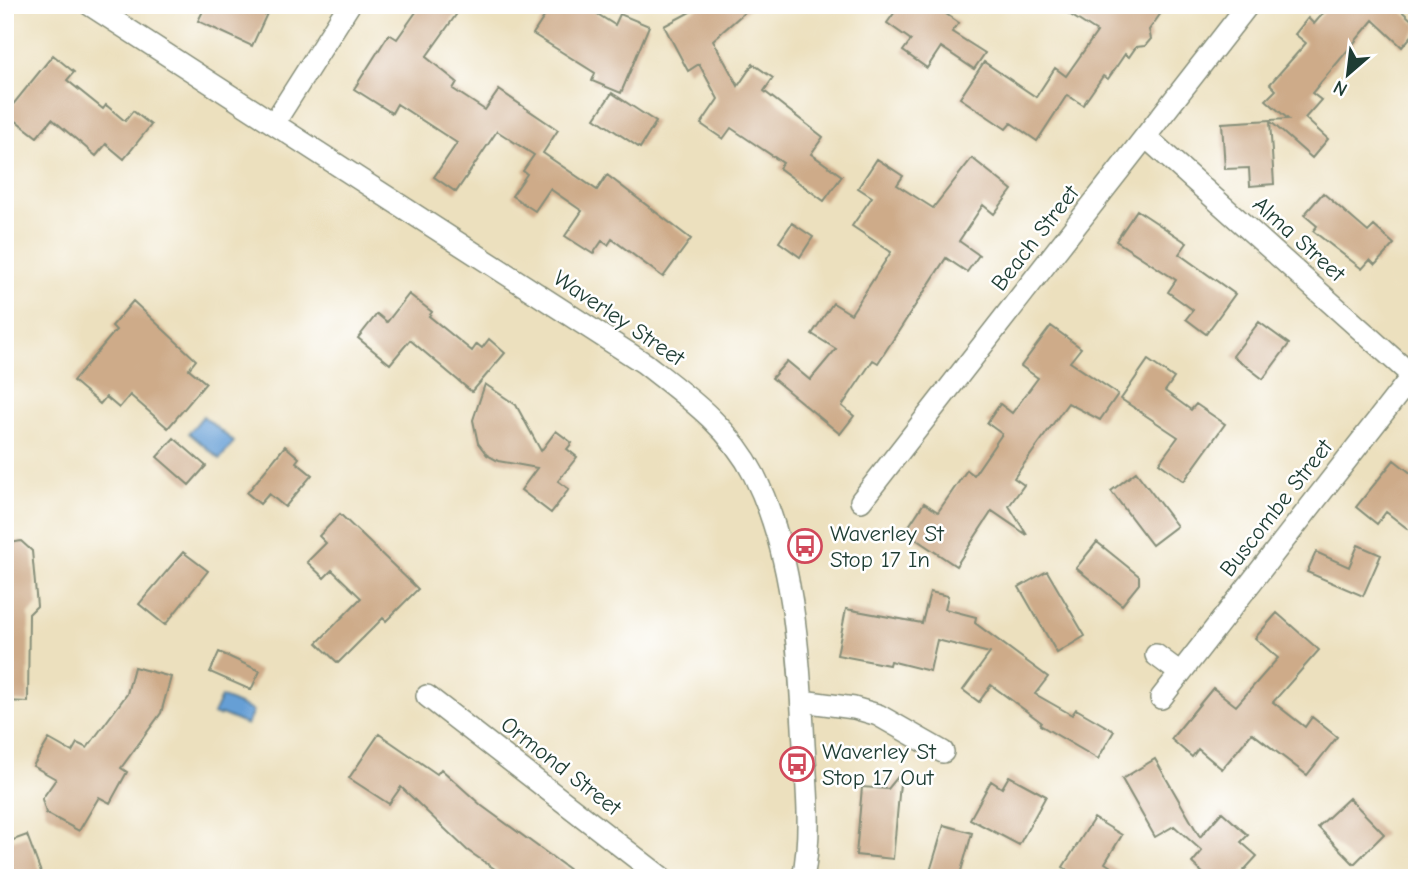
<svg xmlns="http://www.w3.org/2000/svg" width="1422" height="883" font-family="'Comic Neue',sans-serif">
  <rect width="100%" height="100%" fill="#fff"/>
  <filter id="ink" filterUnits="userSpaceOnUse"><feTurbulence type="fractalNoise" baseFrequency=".0143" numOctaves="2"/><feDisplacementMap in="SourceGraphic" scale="14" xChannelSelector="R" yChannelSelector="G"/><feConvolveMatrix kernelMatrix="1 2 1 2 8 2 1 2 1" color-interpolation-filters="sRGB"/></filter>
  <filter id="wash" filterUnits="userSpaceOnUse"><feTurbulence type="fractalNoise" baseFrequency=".00686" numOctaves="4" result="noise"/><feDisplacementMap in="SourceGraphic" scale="28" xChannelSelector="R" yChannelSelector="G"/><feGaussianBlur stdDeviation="1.57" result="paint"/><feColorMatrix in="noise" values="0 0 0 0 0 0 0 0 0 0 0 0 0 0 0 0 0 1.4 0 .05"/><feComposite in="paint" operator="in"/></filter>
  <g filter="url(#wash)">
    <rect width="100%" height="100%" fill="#ece0be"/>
    <!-- water -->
    <path fill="#669fd5" stroke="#426e84" stroke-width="2" d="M203 416 234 442 220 459 189 433Z
      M221 697 253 711 247 725 221 714 219 716 213 714Z"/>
    <g id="blocks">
      <!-- building -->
      <path fill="#ceab89" d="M206 5H271L252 46 198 21Z
        M421 5H463L426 57 457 82 453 89 485 110 499 90 558 130 543 153 597 190 607 175 691 239 663 277 612 239 608 245 602 241 593 254 565 236 582 211 550 189 535 211 512 196 527 174 523 171 534 155 497 131 456 192 434 177 457 143 397 104 392 113 354 89 389 34 397 39Z
        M552 5H583L615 25 620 14 649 26 621 93 592 81 595 73 533 34Z
        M703 5H753L713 40 738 86 753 64 773 78 764 91 823 137 811 154 842 176 824 201 779 168 783 163 731 128 723 139 701 124 718 99 699 64 688 71 664 26Z
        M900 5H933L959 23 952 32 985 53 974 69 941 47 927 68 903 51 911 40 887 23Z
        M1055 5H1150L1161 13 1149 30 1151 39 1145 46 1136 47 1129 57 1125 54 1108 79 1103 76 1083 105 1067 95 1037 141 1011 123 1006 129 960 98 984 62 1036 97 1055 68 1066 76 1097 32Z
        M1330 5H1395L1417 25V30L1402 47 1373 20 1312 93 1321 100 1305 118 1328 139 1312 158 1270 121 1274 184 1250 186 1249 168 1225 169 1222 123 1288 119 1266 100 1276 90 1270 84 1306 43 1295 34 1308 18 1314 24Z
        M53 55 74 72 67 80 103 109 106 105 125 121 133 111 151 125 124 159 106 144 96 156 52 119 37 137 6 113Z
        M612 93 656 122 640 148 595 118Z
        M972 158 1012 190 994 214 983 205 959 241 979 255 967 272 946 258 878 363 873 360 842 406 854 416 840 434 772 378 787 361 810 380 836 349 812 334 833 303 851 314 891 252 852 226 872 197 858 188 877 159 903 176 897 185 933 208Z
        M1323 193 1368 232 1374 226 1394 244 1375 265 1370 260 1362 269 1313 231 1317 226 1304 215Z
        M1137 210 1187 243 1179 254 1235 294 1206 334 1186 319 1193 310 1168 292 1176 280 1116 241Z
        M792 223 813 237 800 257 779 242Z
        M409 294 432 312 429 316 472 351 477 344 482 348 489 339 505 353 472 392 410 340 390 364 358 338 377 314 387 322Z
        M133 301 196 360 189 369 206 383 168 428 130 395 119 408 106 397 100 404 73 381 116 330 112 326Z
        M1259 322 1289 344 1263 379 1233 356Z
        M1051 326 1081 348 1070 362 1118 394 1100 420 1068 403 1014 478 1024 485 1009 506 1027 535 992 511 956 566 905 532 924 503 938 512 967 470 974 475 1002 434 987 423 1000 404 1012 413 1038 378 1021 366Z
        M1148 360 1174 378 1165 391 1191 410 1196 404 1225 424 1184 481 1159 463 1178 437 1121 399Z
        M485 384 516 405 541 451 556 431 572 443 567 449 577 457 558 481 569 489 551 513 521 490 537 468 498 461 487 455 478 443 473 420Z
        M174 438 206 466 189 485 157 457Z
        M285 446 299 458 296 462 312 475 285 507 269 494 260 504 247 493Z
        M1394 460 1417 478V536L1386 512 1377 524 1356 507Z
        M1136 472 1177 526 1152 545 1111 491Z
        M340 514 418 589 386 621 383 618 338 663 317 643 361 598 332 570 324 578 307 562 326 543 319 536Z
        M21 541 32 551 37 606 29 614 28 702 5 701V544Z
        M1097 542 1139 576V584L1122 605 1076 568Z
        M1358 545 1381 555 1363 596 1307 572 1316 552 1349 567Z
        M183 552 208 571 165 625 139 604Z
        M1047 571 1085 636 1057 653 1019 587Z
        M930 592 948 596 945 609 976 617 975 623 1048 677 1035 694 1072 715 1076 709 1114 731 1098 759 1040 725 1041 722 991 685 979 702 963 690 990 653 937 640 930 671 890 661 889 665 837 655 846 609 922 623Z
        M1277 613 1319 650 1273 702 1305 727 1312 717 1337 737 1307 775 1252 733 1222 769 1198 749 1192 757 1171 739 1213 688 1236 706 1278 658 1255 638Z
        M219 652 260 671 251 690 210 672Z
        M134 667 171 677 161 713 121 768 127 772 110 803 99 797 79 831 46 813 42 799 56 779 33 766 49 739 72 752 77 743 87 748 127 694Z
        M379 734 437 774 441 769 482 806 581 878H508L467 850 401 787 389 804 349 778Z
        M1155 759 1200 837 1222 812 1248 835 1241 842 1257 856 1237 878H1208L1192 863 1202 851 1174 826 1155 837 1122 779Z
        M901 773 893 859 856 855 862 787 888 789Z
        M1009 776 1046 796 1019 845 970 819 991 781 1002 788Z
        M1349 798 1384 834 1354 864 1318 827Z
        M1094 818 1122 835 1105 863 1128 878H1079L1063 867Z
        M944 825 972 833 959 878H928Z
        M27 835 43 878H5V843Z"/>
    </g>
  </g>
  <g filter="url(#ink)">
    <use href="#blocks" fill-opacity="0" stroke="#868e79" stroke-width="2"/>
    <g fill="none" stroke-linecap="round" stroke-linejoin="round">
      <!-- minor casing -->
      <g stroke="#868e79" stroke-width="24">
        <path id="minor" d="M90 5 644 363C685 395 730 427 754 475 795 557 799 656 804 745 807 789 812 834 803 878
          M274 123 349 5
          M1147 138 1417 380
          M861 501 1248 5
          M1156 655 1180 673
          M427 696 662 878
          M1161 698 1412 376
          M802 701 854 708 878 715 943 752"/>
      </g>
      <!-- minor -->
      <use href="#minor" stroke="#fff" stroke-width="21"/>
    </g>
  </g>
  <!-- icons -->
  <defs>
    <g id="bus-ring" transform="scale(1.75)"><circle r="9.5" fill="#fff" stroke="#d1495b" stroke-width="1.5"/><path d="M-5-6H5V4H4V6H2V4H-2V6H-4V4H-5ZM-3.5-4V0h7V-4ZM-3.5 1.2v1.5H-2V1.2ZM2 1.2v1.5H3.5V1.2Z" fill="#d1495b"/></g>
  </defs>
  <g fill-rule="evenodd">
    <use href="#bus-ring" x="805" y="546"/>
    <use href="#bus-ring" x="797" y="764"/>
  </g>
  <g text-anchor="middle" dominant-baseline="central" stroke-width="5" stroke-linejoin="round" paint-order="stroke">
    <!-- street labels -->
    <g font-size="23" fill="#1f3d34" stroke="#fff">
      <text transform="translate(1035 238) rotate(-52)">Beach Street</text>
      <text transform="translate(1299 239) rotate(42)">Alma Street</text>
      <text transform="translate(619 318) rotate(34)">Waverley Street</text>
      <text transform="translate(1276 508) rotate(-52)">Buscombe Street</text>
      <text transform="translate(561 766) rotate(38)">Ormond Street</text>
    </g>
    <!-- poi labels -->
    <g font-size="23" fill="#1f3d34" stroke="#fff" text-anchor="start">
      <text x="830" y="533">Waverley St<tspan x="830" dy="26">Stop 17 In</tspan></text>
      <text x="822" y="751">Waverley St<tspan x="822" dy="26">Stop 17 Out</tspan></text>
    </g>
  </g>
  <!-- margin -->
  <rect width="1422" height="883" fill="none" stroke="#fff" stroke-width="28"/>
  <!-- north arrow -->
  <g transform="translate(1348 74) rotate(208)" stroke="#ffffff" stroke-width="5" paint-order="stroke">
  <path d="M0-5L12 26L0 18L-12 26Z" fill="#1f3d34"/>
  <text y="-10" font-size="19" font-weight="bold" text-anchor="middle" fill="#1f3d34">N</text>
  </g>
</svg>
